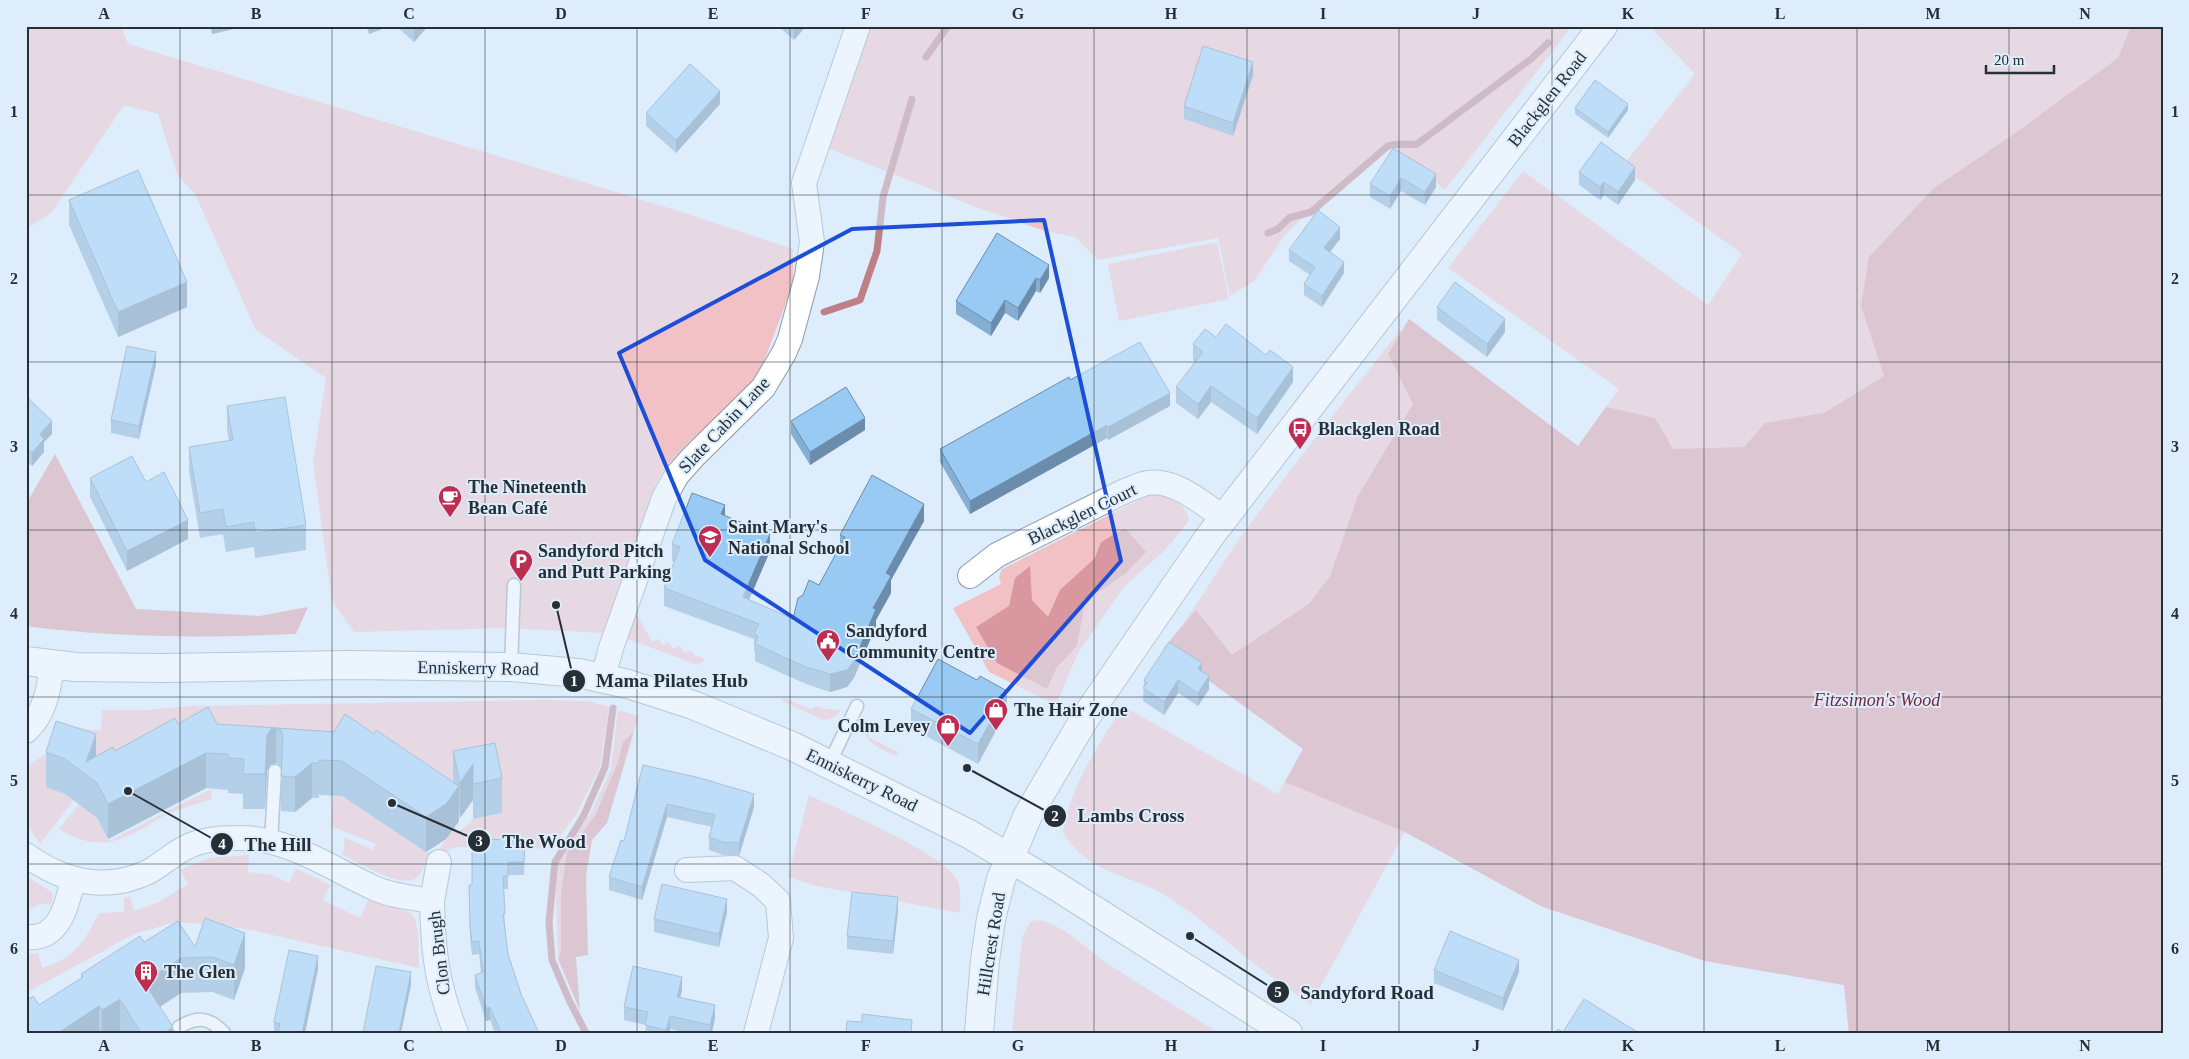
<svg xmlns="http://www.w3.org/2000/svg" width="2189" height="1059" font-family="Georgia,serif">
  <rect width="100%" height="100%" fill="#ddedfc"/>
  <!-- green -->
  <path fill="#f2c1c6" d="M26 26H121L128 44 672 209 793 249V284L760 372 742 394 690 441 668 464 656 484 606 631 602 633 508 628 354 632 332 601 313 462 326 378 256 330 195 194 177 174 158 114 124 105 52 212 26 229Z
    M869 26H1572L1445 190 1390 142 1327 195 1285 235 1254 281 1230 296 1218 238 1098 260 1075 237 1045 231 976 207 827 148Z
    M1649 26H2163V1033H1849L1844 985 1705 961 1543 907 1405 832 1311 1004C1294 993 1277 981 1261 969 1230 945 1201 918 1168 897 1130 873 1089 876 1063 832 1071 784 1098 746 1123 706L1278 794 1303 749 1164 648C1194 613 1217 569 1246 530 1295 462 1348 397 1400 330L1401 331 1409 319 1578 446 1619 389 1448 268 1523 171 1708 305 1742 254 1622 167 1695 74Z
    M1217 242 1229 299 1119 321 1108 264Z
    M1156 494C1171 497 1187 505 1189 521L1166 549 1124 587 1078 653 1056 705 989 672 953 608 1001 584 999 577 1002 569 1147 496Z
    M637 615 652 642 659 639 662 645 669 642 673 649 680 646 684 653 691 650 695 657 698 656 705 659 698 665 628 639 625 636 630 620Z
    M784 698 811 709 816 706 826 709 842 710 833 718 823 720 780 700Z
    M544 700 588 701 609 707 600 767 577 813 551 849 455 847 434 857 454 827 457 832 472 822 471 819 502 813 372 742 76 797 40 844 26 823V766L46 754 68 726 101 731 102 710H147L192 706Z
    M618 710 639 716 634 731 623 742 617 764 595 816 567 852 561 892V952L558 959 556 892 559 860 574 834 591 813 611 769Z
    M863 720 873 725 868 737 898 752 896 756C880 748 860 742 863 720Z
    M212 789 211 799 169 813 167 811Z
    M336 792 433 856C424 861 424 872 416 878 402 889 357 862 343 855L345 838 374 850 376 844 331 826 333 796H335Z
    M809 795C840 810 942 853 956 878 962 888 960 902 960 913L813 885 788 877Z
    M79 804 88 811 91 807 109 841 164 813 165 815C127 838 103 856 59 829Z
    M249 855 248 872 272 875 289 883 296 868 330 885 323 900 360 918 369 898 411 913C421 922 418 954 419 968L251 930 218 925 176 922 134 934 26 993V954L38 953 42 968C75 958 84 942 99 913L124 912V897H130L134 911 159 902 188 884 180 870 208 858Z
    M26 876 50 891 53 895 51 905 40 903 36 907 26 910Z
    M1037 920C1062 923 1088 950 1108 964 1145 988 1182 1010 1219 1033H1012L1022 938 1030 922Z"/>
  <!-- forest -->
  <path fill="#d998a0" d="M2131 26H2163V1033H1849L1844 985 1705 961 1543 907 1405 832 1285 782 1303 749 1164 648 1196 610 1232 655 1309 604 1330 576 1358 496 1413 404 1388 354 1409 319 1578 446 1606 407 1655 418 1673 449 1744 447 1765 423 1824 413 1884 376 1861 306 1869 257 1934 188 2014 134 2118 58Z
    M55 454 136 609 259 616 308 607 296 634C206 638 116 638 26 626V504Z
    M1125 528 1146 552 1125 574 1085 601 1077 646 1057 667 1047 689 997 663 976 627 1009 606 1015 578 1030 566 1032 600 1048 617 1060 590 1095 558 1101 542Z
    M634 731 607 823 592 840 586 876 588 955 576 957 580 1011 558 959 561 952V892L567 852 595 816 617 764 623 742Z"/>
  <g fill="none" stroke-linecap="round" stroke-linejoin="round">
    <!-- stream -->
    <path stroke="#be7f87" stroke-width="7" d="M926 57 948 26
      M1268 233 1278 229 1289 218 1311 212 1388 146C1398 142 1407 146 1417 144L1531 59 1548 43
      M824 312 860 300 877 251 883 197 912 99
      M586 1033 569 1000 552 960 549 922 555 862 584 815 605 767 613 708"/>
    <!-- service casing -->
    <g stroke="#889bac" stroke-width="15">
      <path id="service" d="M511 667 514 585
        M829 764 857 706
        M271 842 275 771
        M179 1027C197 1016 209 1017 224 1033"/>
    </g>
    <!-- minor casing -->
    <g stroke="#889bac" stroke-width="26">
      <path id="minor" d="M970 576 997 555 1125 491C1131 489 1137 486 1143 484 1172 476 1202 503 1224 518
        M603 677 611 648 664 498 677 475 694 456 763 388 784 353 790 339 807 276 812 242 804 183 858 26
        M26 731C45 714 49 689 52 665
        M26 855C64 882 106 893 150 871 162 864 173 854 185 848 199 840 221 838 236 838 286 836 330 868 374 888 392 896 413 898 432 901 433 952 437 985 456 1033
        M687 870 735 868 761 885 778 901 781 938 756 1033
        M432 901 439 862
        M26 937C60 941 67 904 73 880"/>
    </g>
    <!-- tertiary casing -->
    <g stroke="#889bac" stroke-width="30">
      <path id="tertiary" d="M979 1033 985 960 991 919 1001 879 1028 815 1085 718 1210 536 1603 26"/>
    </g>
    <!-- secondary casing -->
    <g stroke="#889bac" stroke-width="30">
      <path id="secondary" d="M26 661 75 667 164 668 347 665 511 667 578 673 628 684 693 705 792 746 969 834 1053 884 1288 1033"/>
    </g>
    <!-- service -->
    <use href="#service" stroke="#fff" stroke-width="12"/>
    <!-- minor -->
    <use href="#minor" stroke="#fff" stroke-width="24"/>
    <!-- tertiary -->
    <use href="#tertiary" stroke="#fff" stroke-width="28"/>
    <!-- secondary -->
    <use href="#secondary" stroke="#fff" stroke-width="28"/>
  </g>
  <!-- wall -->
  <path fill="#84aed2" d="M208 26H237V28L212 34 210 27H208Z
    M366 26H390L369 34Z
    M396 26H428L414 42Z
    M778 26H806L794 40Z
    M1253 75 1233 136 1184 119V106Z
    M720 104 676 153 646 126V113Z
    M1575 108 1628 110 1608 138 1575 114Z
    M1393 148 1436 187 1425 205 1401 191 1390 209 1370 197V184Z
    M1579 172 1635 180 1618 205 1604 195 1600 200 1579 185Z
    M69 200 187 307 118 337 69 225Z
    M997 233 1049 278 1040 293 1036 291 1018 321 1005 313 991 336 956 314V301Z
    M1340 239 1329 252 1344 273 1322 307 1304 295V284L1310 275 1289 261V250Z
    M1437 307 1505 332 1487 357 1437 320Z
    M1216 337 1293 382 1257 434 1211 402 1198 419 1176 403V387L1195 362 1193 360V344Z
    M156 365 139 439 111 433V420Z
    M1070 380 1170 406 1108 440 1107 438 970 514 940 462V449Z
    M26 394 52 434 44 442V452L32 466 26 461Z
    M227 406 306 525V550L255 558 254 547 226 552 223 534 200 538 189 472V447L229 441 227 431Z
    M791 421 865 430 810 465 791 434Z
    M90 478 146 482 188 539 127 571 90 497Z
    M725 515 770 551 749 600 793 619 803 595 819 585 840 546V535L924 521 891 580V593L876 620V626L854 678 847 687 830 692 806 684 755 661V652H754V639L664 606V588L674 562 672 561V544Z
    M1202 671 1209 689 1198 706 1178 693 1164 715 1143 701 1144 680Z
    M977 680 1007 710 978 764 911 728V709Z
    M178 724H217L374 734 453 782V751L502 778V813L473 819V800L460 818 459 810V821L446 839 426 852 342 796 319 795V798H312L295 812 281 811V768L280 765 276 763 271 764 267 770 265 809H243V794L228 793V790L206 788 108 839 97 818 65 794 46 787V752L96 757 115 751Z
    M643 765 754 807 739 856 723 855 709 850V837L712 827 667 817 642 900 609 890V877L624 841Z
    M525 840 524 875H508V889H503L505 927 508 954 521 994 539 1033H495L490 1020 486 1021 475 988V975L481 973 479 954 472 955 470 938 469 885H472Z
    M898 910 893 954 847 949V936Z
    M727 912 719 947 654 932V919Z
    M144 942 195 947 245 968 234 1000 212 992 181 993 160 1007 173 1033H26L39 1005 81 978V974Z
    M318 969 305 1033H274V1022Z
    M1434 970 1519 972 1503 1011 1434 983Z
    M682 990 680 997 715 1018 712 1033H686L670 1029 669 1033H645L646 1025 624 1020V1007Z"/>
  <!-- shaded-wall -->
  <path fill="#6b8dab" d="M212 26H237V28L212 34Z
    M369 26H390L369 34Z
    M417 26H428L414 42V29Z
    M794 26H806L794 40Z
    M1253 62V75L1233 136V123Z
    M720 91V104L676 153V140Z
    M1628 104V110L1608 138V132Z
    M1635 167V180L1618 205V192Z
    M1436 174V187L1425 205V192Z
    M1401 178V191L1390 209V196Z
    M1604 182V195L1600 200V187Z
    M1340 227V239L1324 260V248Z
    M1344 262V273L1322 307V296Z
    M1049 265V278L1040 293V280Z
    M1036 278V291L1018 321V308Z
    M187 282V307L118 337V312Z
    M1005 300V313L991 336V323Z
    M1505 319V332L1487 357V344Z
    M156 352V365L139 439V426Z
    M1293 367V382L1257 434V418Z
    M1211 386V402L1198 419V404Z
    M1170 393V406L1108 440V427Z
    M865 418V430L810 465V452Z
    M52 421V434L44 442V452L32 466V453L40 434Z
    M1107 425V438L970 514V501Z
    M924 504V521L891 580V593L876 620V626L854 678 847 687 830 692V674L873 608 886 573Z
    M725 505V522L721 514Z
    M188 520V539L127 571V551Z
    M770 534V551L743 614V597Z
    M1202 663V675L1198 669Z
    M1209 676V689L1198 706V693Z
    M1178 680V693L1164 715V702Z
    M1007 691V710L978 764V744Z
    M276 728V763L271 764 267 770 265 809V774L267 735 271 729Z
    M96 734V769L86 762Z
    M206 753V788L108 839V804Z
    M312 763V798L295 812V777Z
    M473 764V800L460 818V783Z
    M459 786V821L446 839 426 852V817Z
    M754 794V807L739 856V843Z
    M667 804V817L642 900V887Z
    M898 897V910L893 954V941Z
    M727 899V912L719 947V934Z
    M245 933V968L234 1000V965Z
    M318 956V969L305 1033H302Z
    M181 958V993L144 1017V982Z
    M1519 960V972L1503 1011V998Z
    M411 972V985L401 1033H399Z
    M682 977V990L677 1010V997Z
    M120 999V1033H102V1010Z
    M715 1005V1018L712 1033H710V1025Z
    M99 1006V1033H58Z
    M490 1007V1020L486 1021V1008Z
    M670 1016V1029L669 1033H666Z
    M173 1027V1033H164Z"/>
  <!-- building -->
  <path fill="#99caf4" stroke="#6b8dab" d="M411 26H417L414 29Z
    M1203 46 1253 62 1233 123 1184 106Z
    M690 64 720 91 676 140 646 113Z
    M1595 80 1628 104 1608 132 1575 108Z
    M1601 142 1635 167 1618 192 1604 182 1600 187 1579 172Z
    M1393 148 1436 174 1425 192 1401 178 1390 196 1370 184Z
    M138 170 187 282 118 312 69 200Z
    M1318 210 1340 227 1324 248 1344 262 1322 296 1304 284 1315 267 1289 250Z
    M997 233 1049 265 1040 280 1036 278 1018 308 1005 300 991 323 956 301Z
    M1455 282 1505 319 1487 344 1437 307Z
    M1226 324 1266 355 1270 350 1293 367 1257 418 1211 386 1198 404 1176 387 1203 352 1193 344 1205 329 1216 337Z
    M1140 342 1170 393 1108 427 1107 425 970 501 940 449 1069 377 1070 380Z
    M127 346 156 352 139 426 111 420Z
    M846 387 865 418 810 452 791 421Z
    M26 394 29 399 52 421 40 434 44 439 32 453 26 448Z
    M285 397 306 525 255 533 254 522 226 527 223 509 200 513 189 447 233 440 227 406Z
    M132 456 146 482 164 472 188 520 127 551 90 478Z
    M872 475 924 504 886 573 891 576 873 608 876 609 854 661 847 670 830 674 806 667 755 644 758 636 754 634 759 624 664 588 680 547 672 544 692 493 725 505 721 514 770 534 743 597 793 619 798 598 803 595 809 580 819 585 845 537 840 535Z
    M1169 642 1202 663 1198 669 1209 676 1198 693 1178 680 1164 702 1143 688 1147 683 1144 680Z
    M938 659 977 680 980 676 1007 691 978 744 911 709Z
    M208 707 217 724 263 727 334 732 345 714 374 734 376 730 459 786 446 804 426 817 342 761 319 760V763H312L295 777 281 776 283 736 280 729 276 728 271 729 267 735 265 774H243L244 759 228 758V754L206 753 108 804 97 783 65 759 46 752 56 721 96 734 86 762 113 747 115 751 175 718 178 724Z
    M495 743 502 778 473 784V764L460 783 453 751Z
    M643 765 700 778 754 794 739 843 723 842 709 837 715 815 667 804 642 887 609 877 621 840 624 841Z
    M472 839 525 840 524 862H508V876H503L505 914H503L508 954 521 994 539 1033H501L490 1007 486 1008 475 975 483 972 479 941 472 942 470 925 469 885H472Z
    M662 884 727 899 719 934 654 919Z
    M852 892 898 897 893 941 847 936Z
    M205 918 245 933 234 965 212 957 181 958 144 982 173 1027 164 1033H141L120 999 102 1010 99 1006 58 1033H26V1001L33 996 39 1005 83 977 81 974 140 936 144 942 178 921 195 947Z
    M1450 931 1519 960 1503 998 1434 970Z
    M289 950 318 956 302 1033H278L280 1024 274 1022Z
    M376 966 411 972 399 1033H363Z
    M633 966 682 977 677 997 715 1005 710 1025 670 1016 666 1030 645 1025 648 1012 624 1007Z
    M1584 999 1639 1033H1555L1558 1029 1563 1032Z
    M862 1014 912 1020 911 1033H846L847 1021 862 1022Z"/>
  <!-- marked area -->
  <path d="M0 0H2189V1059H0ZM1044 220 1121 561 970 733 705 560 619 353 852 229Z" fill="#ddedfc" fill-opacity=".55" fill-rule="evenodd"/>
  <path fill="none" stroke="#1d4ed8" stroke-width="4" stroke-linejoin="round" d="M1044 220 1121 561 970 733 705 560 619 353 852 229Z"/>
  <!-- grid -->
  <path fill="none" stroke="#272f36" stroke-width="1" stroke-opacity="0.55" d="M180 26V1033M332 26V1033M485 26V1033M637 26V1033M790 26V1033M942 26V1033M1094 26V1033M1247 26V1033M1399 26V1033M1552 26V1033M1704 26V1033M1857 26V1033M2009 26V1033M26 195H2163M26 362H2163M26 530H2163M26 697H2163M26 864H2163"/>
  <!-- icons -->
  <defs>
    <g id="bus-pin" transform="scale(1.25)"><path d="M0 17L-7.5 6A9.5 9.5 0 1 1 7.5 6Z" fill="#bd2d52" stroke="#ddedfc"/><path d="M-5-6H5V4H4V6H2V4H-2V6H-4V4H-5ZM-3.5-4V0h7V-4ZM-3.5 1.2v1.5H-2V1.2ZM2 1.2v1.5H3.5V1.2Z" fill="#fff"/></g>
    <g id="cafe-pin" transform="scale(1.25)"><path d="M0 17L-7.5 6A9.5 9.5 0 1 1 7.5 6Z" fill="#bd2d52" stroke="#ddedfc"/><path d="M-5.5-4.5H6V0H3Q3 3.5 0 3.5H-2.5Q-5.5 3.5-5.5 0ZM3-3.2v2h1.7v-2ZM-6 4.5H4V6H-6Z" fill="#fff"/></g>
    <g id="school-pin" transform="scale(1.25)"><path d="M0 17L-7.5 6A9.5 9.5 0 1 1 7.5 6Z" fill="#bd2d52" stroke="#ddedfc"/><path d="M0-5L7-2L0 1L-7-2ZM-4 1L0 2.5L4 1V4Q0 6-4 4Z" fill="#fff"/></g>
    <g id="parking-pin" transform="scale(1.25)"><path d="M0 17L-7.5 6A9.5 9.5 0 1 1 7.5 6Z" fill="#bd2d52" stroke="#ddedfc"/><path d="M-3.5-5.5H1a3.5 3.5 0 0 1 0 7H-1V5.5H-3.5ZM-1-3.4V-.6H.8a1.4 1.4 0 0 0 0-2.8Z" fill="#fff"/></g>
    <g id="civic-pin" transform="scale(1.25)"><path d="M0 17L-7.5 6A9.5 9.5 0 1 1 7.5 6Z" fill="#bd2d52" stroke="#ddedfc"/><path d="M-.6-6.5H3V-4.5H.6V-3L4-1V1h2V6H-6V1h2V-1L-.6-3ZM-1.2 2.5V6h2.4V2.5Z" fill="#fff"/></g>
    <g id="shop-pin" transform="scale(1.25)"><path d="M0 17L-7.5 6A9.5 9.5 0 1 1 7.5 6Z" fill="#bd2d52" stroke="#ddedfc"/><path d="M-5-2.5h2.3a2.7 3.5 0 0 1 5.4 0H5L5.5 6h-11ZM-1.5-2.5h3a1.5 2.3 0 0 0-3 0Z" fill="#fff"/></g>
    <g id="building-pin" transform="scale(1.25)"><path d="M0 17L-7.5 6A9.5 9.5 0 1 1 7.5 6Z" fill="#bd2d52" stroke="#ddedfc"/><path d="M-4-6H4V6H1V3H-1V6H-4ZM-2.5-4.3h1.7v1.8h-1.7ZM.8-4.3h1.7v1.8H.8ZM-2.5-1h1.7V.8h-1.7ZM.8-1h1.7V.8H.8Z" fill="#fff"/></g>
  </defs>
  <g fill-rule="evenodd">
    <use href="#bus-pin" x="1300" y="429"/>
    <use href="#cafe-pin" x="450" y="497"/>
    <use href="#school-pin" x="710" y="537"/>
    <use href="#parking-pin" x="521" y="561"/>
    <use href="#civic-pin" x="828" y="641"/>
    <use href="#shop-pin" x="996" y="710"/>
    <use href="#shop-pin" x="948" y="726"/>
    <use href="#building-pin" x="146" y="972"/>
  </g>
  <g text-anchor="middle" dominant-baseline="central" stroke-width="4" stroke-linejoin="round" paint-order="stroke">
    <!-- street labels -->
    <g font-size="18" fill="#272f36" stroke="#ddedfc">
      <text transform="translate(1547 99) rotate(-52)">Blackglen Road</text>
      <text transform="translate(724 425) rotate(-47)">Slate Cabin Lane</text>
      <text transform="translate(1082 514) rotate(-26)">Blackglen Court</text>
      <text transform="translate(478 668) rotate(1)">Enniskerry Road</text>
      <text transform="translate(862 780) rotate(26)">Enniskerry Road</text>
      <text transform="translate(991 944) rotate(-81)">Hillcrest Road</text>
      <text transform="translate(439 953) rotate(-97)">Clon Brugh</text>
    </g>
    <!-- poi labels -->
    <g font-size="18" font-weight="bold" fill="#272f36" stroke="#ddedfc" text-anchor="start">
      <text x="1318" y="429">Blackglen Road</text>
      <text x="468" y="487">The Nineteenth<tspan x="468" dy="21">Bean Café</tspan></text>
      <text x="728" y="527">Saint Mary's<tspan x="728" dy="21">National School</tspan></text>
      <text x="538" y="551">Sandyford Pitch<tspan x="538" dy="21">and Putt Parking</tspan></text>
      <text x="846" y="631">Sandyford<tspan x="846" dy="21">Community Centre</tspan></text>
      <text x="1014" y="710">The Hair Zone</text>
      <text x="930" y="726" text-anchor="end">Colm Levey</text>
      <text x="164" y="972">The Glen</text>
    </g>
    <!-- park labels -->
    <g font-size="18" font-style="italic" fill="#752838" stroke="#ddedfc">
      <text x="1877" y="700">Fitzsimon's Wood</text>
    </g>
  </g>
  <!-- callouts -->
  <path fill="none" stroke="#272f36" stroke-width="2" d="M556 605L574 681M967 768L1055 816M392 803L479 841M128 791L222 844M1190 936L1278 992"/>
  <g fill="#272f36" stroke="#ddedfc" stroke-width="2">
    <circle cx="556" cy="605" r="5"/>
    <circle cx="967" cy="768" r="5"/>
    <circle cx="392" cy="803" r="5"/>
    <circle cx="128" cy="791" r="5"/>
    <circle cx="1190" cy="936" r="5"/>
    <circle cx="574" cy="681" r="12"/>
    <circle cx="1055" cy="816" r="12"/>
    <circle cx="479" cy="841" r="12"/>
    <circle cx="222" cy="844" r="12"/>
    <circle cx="1278" cy="992" r="12"/>
  </g>
  <g font-size="15" text-anchor="middle" font-weight="bold" fill="#fff">
    <text x="574" y="686">1</text>
    <text x="1055" y="821">2</text>
    <text x="479" y="846">3</text>
    <text x="222" y="849">4</text>
    <text x="1278" y="997">5</text>
  </g>
  <g font-size="19" text-anchor="middle" font-weight="bold" fill="#272f36" stroke="#ddedfc" stroke-width="4" stroke-linejoin="round" paint-order="stroke">
    <text x="672" y="687">Mama Pilates Hub</text>
    <text x="1131" y="822">Lambs Cross</text>
    <text x="544" y="848">The Wood</text>
    <text x="278" y="851">The Hill</text>
    <text x="1367" y="999">Sandyford Road</text>
  </g>
  <!-- border -->
  <rect width="2189" height="1059" fill="none" stroke="#ddedfc" stroke-width="55"/>
  <!-- scale -->
  <path d="M1986 65v8h68v-8" fill="none" stroke="#272f36" stroke-width="2.5"/>
  <text x="1994" y="65" font-size="15" fill="#272f36" stroke="#ddedfc" stroke-width="4" paint-order="stroke">20 m</text>
  <rect x="28" y="28" width="2134" height="1004" fill="none" stroke="#272f36" stroke-width="2"/>
  <g font-size="16" text-anchor="middle" font-weight="bold" fill="#272f36">
    <text x="104" y="19">A</text>
    <text x="256" y="19">B</text>
    <text x="409" y="19">C</text>
    <text x="561" y="19">D</text>
    <text x="713" y="19">E</text>
    <text x="866" y="19">F</text>
    <text x="1018" y="19">G</text>
    <text x="1171" y="19">H</text>
    <text x="1323" y="19">I</text>
    <text x="1476" y="19">J</text>
    <text x="1628" y="19">K</text>
    <text x="1780" y="19">L</text>
    <text x="1933" y="19">M</text>
    <text x="2085" y="19">N</text>
    <text x="14" y="117">1</text>
    <text x="2175" y="117">1</text>
    <text x="14" y="284">2</text>
    <text x="2175" y="284">2</text>
    <text x="14" y="452">3</text>
    <text x="2175" y="452">3</text>
    <text x="14" y="619">4</text>
    <text x="2175" y="619">4</text>
    <text x="14" y="786">5</text>
    <text x="2175" y="786">5</text>
    <text x="14" y="954">6</text>
    <text x="2175" y="954">6</text>
    <text x="104" y="1051">A</text>
    <text x="256" y="1051">B</text>
    <text x="409" y="1051">C</text>
    <text x="561" y="1051">D</text>
    <text x="713" y="1051">E</text>
    <text x="866" y="1051">F</text>
    <text x="1018" y="1051">G</text>
    <text x="1171" y="1051">H</text>
    <text x="1323" y="1051">I</text>
    <text x="1476" y="1051">J</text>
    <text x="1628" y="1051">K</text>
    <text x="1780" y="1051">L</text>
    <text x="1933" y="1051">M</text>
    <text x="2085" y="1051">N</text>
  </g>
</svg>
